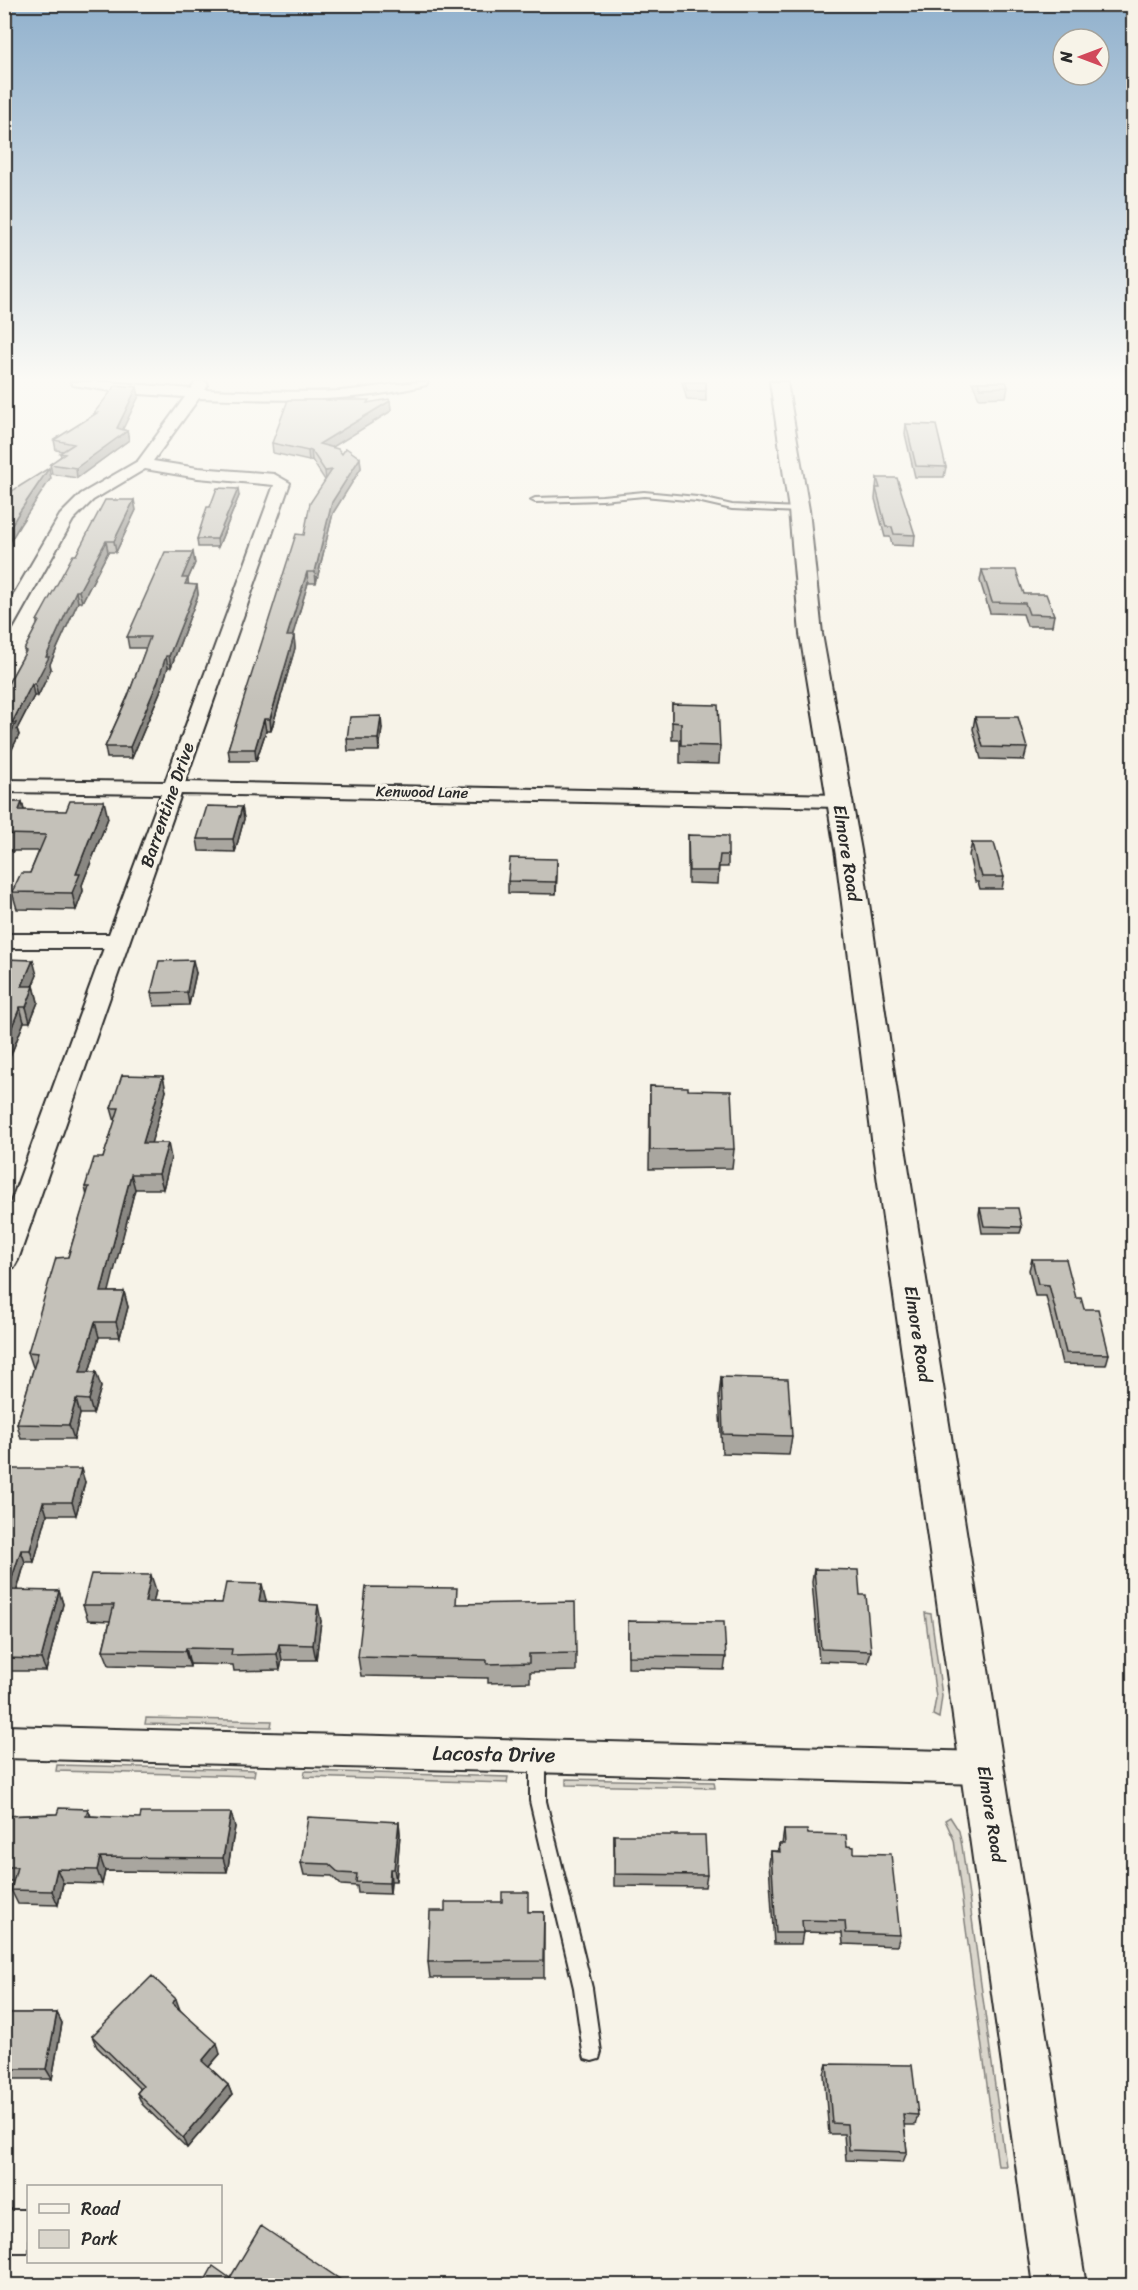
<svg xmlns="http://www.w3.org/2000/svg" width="1138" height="2290" font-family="Sriracha,sans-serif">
  <rect width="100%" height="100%" fill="#f7f3e8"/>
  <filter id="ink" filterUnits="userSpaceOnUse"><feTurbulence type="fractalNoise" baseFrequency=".0167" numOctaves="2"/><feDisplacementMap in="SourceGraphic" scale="12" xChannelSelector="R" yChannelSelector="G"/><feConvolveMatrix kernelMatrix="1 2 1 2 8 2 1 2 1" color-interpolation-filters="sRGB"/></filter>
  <g filter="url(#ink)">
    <!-- green -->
    <path fill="#dad6cc" stroke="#82807c" stroke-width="1.5" d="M925 1613 931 1614 942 1696 939 1718 933 1715 936 1698Z
      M146 1718 272 1721 271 1727 145 1724Z
      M57 1765 255 1770 254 1776 56 1771Z
      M305 1771 508 1777 507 1783 304 1777Z
      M566 1779 714 1782 715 1788 566 1785Z
      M950 1817 959 1831 962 1846 1006 2166H998L954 1840 945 1820Z"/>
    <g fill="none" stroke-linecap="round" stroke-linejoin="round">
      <!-- service casing -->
      <g stroke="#2b2b2b" stroke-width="4">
        <path id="service" d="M644 492 697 497 732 505 799 508 803 510 799 512 732 509 697 501 644 496 602 500 535 502 531 500 535 498 602 496Z
          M538 1749 544 1752 546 1757V1801L592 1988 601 2052 599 2059 592 2061 585 2059 583 2052 574 1988 530 1801V1757L532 1752Z"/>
      </g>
      <!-- minor casing -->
      <g stroke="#2b2b2b" stroke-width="4">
        <path id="minor" d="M71 382H108L191 389 196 382H206L208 385 205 390C250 391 295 393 340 391 369 389 398 382 428 382L426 385C351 404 275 400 199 398L153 461 198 468 274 474 290 483 185 782 839 795 846 797 849 801 846 805 839 807 181 794 18 1260 14 1267 4 1270V1221L104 948H4V934H109L161 794 4 792V780L165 782 274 485 198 478 145 469 93 500 73 520 13 627 10 631 4 632V611L60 515 81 494 138 461 185 397 124 393 73 385Z
          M4 1726 983 1752 995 1756 1001 1768 995 1780 983 1784 4 1758Z
          M4 2210H28V2252H4Z"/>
      </g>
      <!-- tertiary casing -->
      <g stroke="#2b2b2b" stroke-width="4">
        <path id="tertiary" d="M770 382H787L809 510 822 634 862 856 905 1147 1086 2286H1033L873 1147 836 856 800 634 789 510Z"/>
      </g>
      <!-- service -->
      <use href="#service" fill="#f7f3e8" fill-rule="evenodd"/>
      <!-- minor -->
      <use href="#minor" fill="#f7f3e8" fill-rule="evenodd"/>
      <!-- tertiary -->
      <use href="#tertiary" fill="#f7f3e8" fill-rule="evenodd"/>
    </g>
    <!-- wall -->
    <path fill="#a9a69f" stroke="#2b2b2b" stroke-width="1.5" d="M682 382H706V401L687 400Z
      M972 382H1006L1008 387 1006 397 979 398Z
      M139 396 122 429 127 431 129 440 77 478 52 474 50 464 61 456 60 453 63 451 56 450 54 440 94 415V413Z
      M390 401 391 411 332 447 342 454 360 458 361 468 333 513 316 583H308L292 636H294L295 648 271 731H266L256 761H230L228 749 304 535 325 480 312 460 309 461 273 453 272 443 369 403Z
      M906 424 946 467 944 477H915L905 434Z
      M877 478 915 535 914 546 892 545 890 537H885L875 499Z
      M239 496 218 547H198L197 539 210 507Z
      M136 510 116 552H108L82 602H78L50 664 51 669 38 696H34L17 729 19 735 7 759H4V691L25 653 24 650 37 625V621L76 555Z
      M195 563 188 579V585H197L198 595 171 667H168L160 692 132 758H107L105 747 128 696 146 648H129L127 637Z
      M982 570 1024 594 1054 615 1052 626H1027L1023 614 990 613 980 581Z
      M672 704 720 746 719 764 680 763V740H672Z
      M975 717 1027 748 1024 760 981 759 973 729Z
      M382 728 379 751H348L347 739Z
      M4 802H22L24 810 108 818 82 885 83 891 76 910 17 909 12 892 30 873 39 851H4Z
      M242 807 244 819 235 852 199 851 197 839Z
      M688 835 728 855V867H719L718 884 688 883Z
      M972 843 1004 877 1002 889H980L978 882H975L969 855Z
      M557 872 556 894 508 893V881Z
      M4 959 37 975 32 986H34L38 1002 30 1022H24L4 1072Z
      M196 973 189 1005 154 1006 151 993Z
      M650 1086 688 1090 734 1149 732 1168 649 1169Z
      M166 1091 151 1143 171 1158 163 1189H135L108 1292H124L128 1307 120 1337H99L89 1372 101 1387 93 1414H80L74 1439H21L17 1424 34 1367H33L28 1352 68 1257 87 1196 85 1187 103 1158 115 1122 111 1108Z
      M980 1208 1022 1227 1020 1233H982L979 1214Z
      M1032 1259 1076 1298 1109 1354 1106 1365 1062 1364 1046 1296H1035L1029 1270Z
      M721 1377 792 1436 789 1455 722 1453 719 1396Z
      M85 1482 76 1515H47L34 1562H25L17 1591H59L63 1604 46 1671H4V1484Z
      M814 1569 860 1595 871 1651 868 1663 819 1661 812 1582Z
      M156 1590 153 1602 222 1603 266 1600 265 1602 321 1621 316 1660H282L280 1670 234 1671 233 1665 190 1664V1667L109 1665 103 1650 110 1621 88 1620 83 1605Z
      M458 1604 576 1653V1671L530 1672V1682L488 1683V1678L361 1676 358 1657Z
      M628 1621 726 1657 724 1670 628 1668Z
      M88 1809 91 1816 235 1827 227 1872 105 1871 102 1884 63 1883 58 1905 18 1904 11 1890 13 1881H4V1816L57 1814Z
      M399 1822 400 1834 396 1881H391L390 1894 358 1893 357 1886 341 1885 332 1876 304 1875 301 1863Z
      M784 1830 808 1834 847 1846 854 1853 900 1935 897 1946 843 1944 842 1933 803 1932 801 1944H774L769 1863 771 1851H778L779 1844H782Z
      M614 1835 707 1875 705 1887 614 1886Z
      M529 1912H544V1978H430L428 1962Z
      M180 2010 220 2054 209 2067 228 2085 232 2095 187 2148 142 2104 137 2093 140 2089 97 2047 92 2036Z
      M4 2013H57L62 2023 52 2079H9L8 2086H4Z
      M827 2064 918 2115 915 2125H904L907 2152 903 2162 846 2160 844 2134H829L824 2074Z"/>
    <!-- shaded-wall -->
    <path fill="#898782" stroke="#2b2b2b" stroke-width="1.5" d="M137 387 139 396 119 437 127 431 129 440 77 478 76 468 117 428Z
      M390 401 391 411 320 455 319 444Z
      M311 450 312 460 309 461 308 451Z
      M360 458 361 468 333 513 316 583 315 572 332 502Z
      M49 468 51 478 20 525 4 552V537L18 514Z
      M332 470 326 481 325 471Z
      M238 489 239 496 218 547 217 539Z
      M134 500 136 510 116 552 114 541Z
      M106 541 108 552 82 602 79 591Z
      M193 552 195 563 188 579 189 589 186 595 182 578Z
      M307 572 308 583 289 648 287 636Z
      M197 585 198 595 171 667 169 656Z
      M76 591 78 602 50 664 51 669 38 696 35 684 46 657Z
      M294 636 295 648 271 731 270 719Z
      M166 656 168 667 160 692 132 758 130 747Z
      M32 684 34 696 17 729 19 735 7 759 4 746 12 723Z
      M381 716 382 728 379 751 378 739Z
      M264 719 266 731 256 761 255 749Z
      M104 801 108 818 82 885 83 891 76 910 72 893 76 874Z
      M22 802 26 819 19 810Z
      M242 807 244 819 235 852 233 839Z
      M557 859V872L556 894V882Z
      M33 960 37 975 26 1001 22 986Z
      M193 960 196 973 189 1005 187 992Z
      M34 986 38 1002 30 1022 26 1007Z
      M20 1007 24 1022 4 1072V1046Z
      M163 1076 166 1091 147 1158 143 1143Z
      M168 1143 171 1158 163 1189 159 1174Z
      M131 1174 135 1189 105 1307 101 1292Z
      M124 1292 128 1307 120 1337 116 1322Z
      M95 1322 99 1337 85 1386 80 1372Z
      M96 1372 101 1387 93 1414 89 1400Z
      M76 1399 80 1414 74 1439 69 1425Z
      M81 1469 85 1482 76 1515 72 1502Z
      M43 1502 47 1515 34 1562 30 1550Z
      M21 1550 25 1562 13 1603 8 1590Z
      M151 1575 156 1590 150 1618 145 1602Z
      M262 1584 266 1600 263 1617 259 1601Z
      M59 1591 63 1604 46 1671 41 1659Z
      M318 1605 321 1621 316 1660 313 1645Z
      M279 1644 282 1660 280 1670 277 1654Z
      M186 1648 190 1664V1667L185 1651Z
      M88 1809 93 1823 86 1816Z
      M231 1813 235 1827 227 1872 223 1858Z
      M399 1822 400 1834 396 1881 394 1869Z
      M100 1857 105 1871 102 1884 97 1870Z
      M57 1869 63 1883 58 1905 52 1891Z
      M390 1869 391 1881 390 1894 389 1883Z
      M176 1999 180 2010 172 2003Z
      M57 2013 62 2023 52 2079 46 2069Z
      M217 2043 220 2054 205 2071 202 2061Z
      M4 2072 9 2079 8 2086 4 2080Z
      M228 2085 232 2095 187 2148 183 2138Z"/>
    <!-- building -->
    <path fill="#c4c1b9" stroke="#2b2b2b" stroke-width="1.5" d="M685 382H706V391H687Z
      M978 382H1006L1008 387 980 388Z
      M116 385 137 387 117 428 127 431 76 468 50 464 65 454 60 453 74 444 54 440 97 413H94Z
      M389 399 390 401 319 444 338 449 342 454 346 448 360 458 332 502 315 572H307L287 636H294L270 719H264L255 749H228L296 534 304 535 310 503 332 470 325 471 311 450 308 451 272 443 288 400H369L367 403Z
      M906 424 936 425 946 467 916 466Z
      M49 468 18 514 4 537V496Z
      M877 478H897L915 535 894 534 892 527H886L876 488H880Z
      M217 488 238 489 217 539H197L207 507H210Z
      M105 500H134L114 541H106L79 591H76L46 657H49L35 684H32L12 723H16L4 746V691L26 651 24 650 39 621H37L73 555H76Z
      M165 552H193L182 578H188L185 584 197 585 169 656H166L158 681 130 747H105L128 696 150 637H127Z
      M982 570H1016L1024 594H1046L1054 615 1029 614 1025 603 992 602Z
      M672 704 718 705 720 746 681 745V723L672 722Z
      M381 716 378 739H347L350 717Z
      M975 717H1018L1027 748 983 747Z
      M70 801H104L76 874H80L72 893 12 892 21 873H30L46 835 4 834V802H22L19 810 66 811Z
      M207 806 242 807 233 839H197Z
      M688 835 728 836V855H720L718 871H689Z
      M972 843H994L1004 877H982L980 870H978Z
      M510 858 557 859 556 882 508 881Z
      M4 959 33 960 22 986H34L26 1007H20L4 1046Z
      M193 960 187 992 151 993 159 961Z
      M122 1075 163 1076 143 1143H168L159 1174H131L101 1292H124L116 1322H95L80 1372H96L89 1400 76 1399 69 1425 17 1424 38 1353 28 1352 56 1258 68 1257 89 1187H85L94 1158H103L119 1108H111Z
      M650 1086 688 1087V1090L731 1091 734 1149 650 1150Z
      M980 1208H1018L1022 1227 984 1226Z
      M1032 1259H1066L1076 1298H1081L1084 1309H1098L1109 1354 1066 1353 1049 1285 1038 1284Z
      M721 1377 788 1379 792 1436 723 1434Z
      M9 1469H81L72 1502H43L30 1550H21L8 1590 59 1591 41 1659 4 1658V1484Z
      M814 1569 858 1570 860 1595H866L871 1651 821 1649Z
      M91 1574 151 1575 145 1602 222 1603 226 1583 262 1584 259 1601 318 1605 313 1645 279 1644 277 1654 231 1655 232 1649 186 1648 185 1651 103 1650 114 1605H83Z
      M366 1587 457 1588 456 1604 575 1602 576 1653 529 1654V1663L487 1664V1660L358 1657Z
      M628 1621 724 1622 726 1657 628 1656Z
      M59 1808 88 1809 86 1816 140 1818 141 1813H231L223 1858 100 1857 97 1870 57 1869 52 1891 11 1890 17 1867H4V1816L57 1814Z
      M308 1817 399 1822 394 1869H390L389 1883 356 1882 357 1874 339 1873 329 1864 301 1863Z
      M784 1830H807L808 1834 846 1835 847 1846 854 1847V1853L891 1854 900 1935 846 1933 845 1921 802 1920 803 1933H776L771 1851 780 1852 779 1844H785Z
      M614 1835H705L707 1875 615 1874Z
      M502 1892H528V1912H544L543 1961 428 1962 430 1911H445V1902H502Z
      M152 1976 176 1999 172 2003 217 2043 202 2061 228 2085 183 2138 137 2093 143 2086 92 2036Z
      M4 2013H57L46 2069H4Z
      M827 2064 912 2065 918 2115 903 2114 907 2152 849 2150 847 2124 832 2123Z
      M261 2226 344 2282 342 2286H202L213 2266 230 2278Z"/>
  </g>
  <!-- sky -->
  <linearGradient id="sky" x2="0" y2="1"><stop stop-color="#91b1cd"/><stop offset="0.54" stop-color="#fbfaf5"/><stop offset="1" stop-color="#fbfaf5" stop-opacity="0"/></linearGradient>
  <rect width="1138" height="703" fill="url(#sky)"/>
  <g text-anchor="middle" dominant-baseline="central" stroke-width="6" stroke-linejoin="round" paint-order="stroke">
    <!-- far-street labels -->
    <g font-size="15" fill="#2b2b2b" stroke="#f7f3e8">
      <text transform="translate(422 792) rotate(1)">Kenwood Lane</text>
    </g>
    <!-- street labels -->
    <g font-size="18" fill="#2b2b2b" stroke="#f7f3e8">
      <text transform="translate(167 805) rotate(-71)">Barrentine Drive</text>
      <text transform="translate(847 853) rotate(81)">Elmore Road</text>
      <text transform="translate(918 1334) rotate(81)">Elmore Road</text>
      <text transform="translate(991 1814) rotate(81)">Elmore Road</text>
    </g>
    <!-- near-street labels -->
    <g font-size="21" fill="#2b2b2b" stroke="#f7f3e8">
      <text transform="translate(494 1754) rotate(1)">Lacosta Drive</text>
    </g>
  </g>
  <!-- margin -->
  <rect width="1138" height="2290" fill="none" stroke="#f7f3e8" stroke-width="24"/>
  <rect x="12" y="12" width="1114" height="2266" fill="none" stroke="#2b2b2b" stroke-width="2" filter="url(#ink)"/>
  <!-- legend -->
  <rect x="27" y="2185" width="195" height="78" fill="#f7f3e8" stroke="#a5a39c" stroke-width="1.5"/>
  <rect x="39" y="2204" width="30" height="9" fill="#f7f3e8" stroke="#a5a39c" stroke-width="1.5"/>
  <text x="81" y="2215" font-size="18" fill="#2b2b2b">Road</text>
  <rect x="39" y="2230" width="30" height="18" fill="#dad6cc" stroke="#a5a39c" stroke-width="1.5"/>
  <text x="81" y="2245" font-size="18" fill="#2b2b2b">Park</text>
  <!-- north arrow -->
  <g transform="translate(1081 57) rotate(270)"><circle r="28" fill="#f7f3e8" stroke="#a5a39c" stroke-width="1.5"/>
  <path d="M0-4.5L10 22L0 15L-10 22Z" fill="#d1495b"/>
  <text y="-9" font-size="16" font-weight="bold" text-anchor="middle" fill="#2b2b2b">N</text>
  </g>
</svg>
